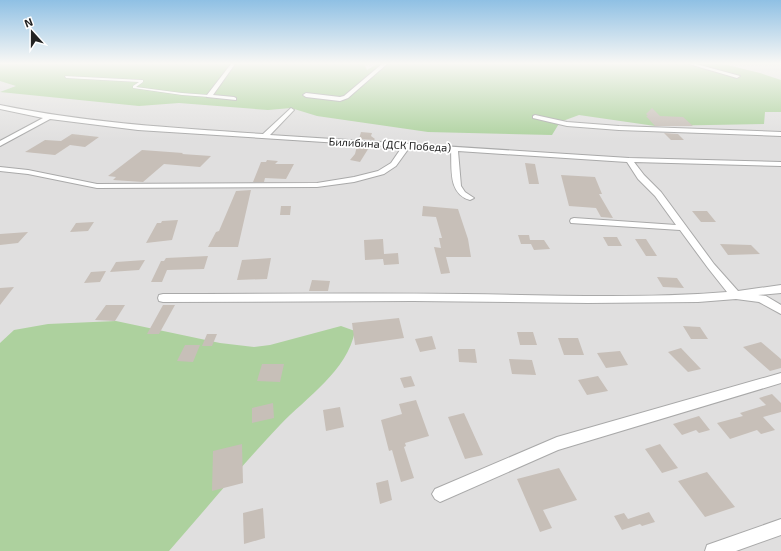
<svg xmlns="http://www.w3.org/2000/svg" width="781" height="551" font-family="'Exo 2',sans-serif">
  <rect width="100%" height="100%" fill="#f2efe9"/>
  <!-- residential -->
  <path fill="#e0dfdf" d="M0 64H781V551H0Z"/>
  <!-- forest -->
  <path fill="#add19e" d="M0 64H364L367 70 377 64H723L760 73 781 80V112H765L764 124 655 126 579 115 560 122 552 135 428 132 317 116 291 108 268 110 179 103 139 106 0 92 16 86 0 81Z
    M116 321 220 343 254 347 270 345 341 326 355 331C347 371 307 397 280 425 242 465 206 509 169 551H0V343L14 330 48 324Z"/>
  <!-- building -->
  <path fill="#c7bfb8" d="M652 108 660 116 683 117 693 126H655L646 116H648L646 114Z
    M361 132 372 133 371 136 375 139 374 140 359 139Z
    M664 133 678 134 684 140H671Z
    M72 134 99 137 85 147 70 145 55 155 25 152 45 140 61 141Z
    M357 146H370L360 162 350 160 355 154Z
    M142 150 183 153 182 154 211 156 200 167 164 164 143 182 113 180 116 177 108 176Z
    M267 160 278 161 275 164H294L286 179 265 178 264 182H253L261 162H266Z
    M525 163 535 164 539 184H529Z
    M561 175 595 177 602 194H599L613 218 601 217 596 208 569 206Z
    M251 190 238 247H208L216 232 219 231 236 191Z
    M281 206H291L290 215H280Z
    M423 206 458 209 468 239 471 257H446L450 273 441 274 434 247 441 248 439 238H442L436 217 422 216Z
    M692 211H707L716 222H701Z
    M178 220 172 240 146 243 157 223H161L162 221Z
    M94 222 88 231 70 232 76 223Z
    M28 232 18 243 0 245V234Z
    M518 235H529L530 240H544L550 249 534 250 531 244H521Z
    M603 237H617L622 246H608Z
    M383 239 384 254 398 253 399 264 384 265 383 259 365 260 364 240Z
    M635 239H646L657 256H646Z
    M720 244 751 245 760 254 728 255Z
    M208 256 204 269 167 270 162 282H151L161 261H164L166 258Z
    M271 258 267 279 237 280 242 260Z
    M145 260 139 270 110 272 116 262Z
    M106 271 100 282 84 283 91 272Z
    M657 277 677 278 684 288 663 287Z
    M312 280 330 281 328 291H309Z
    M14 287 0 305V288Z
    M106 305H125L115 321 95 320Z
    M163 305H175L159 334H147Z
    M399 318 404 338 355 345 352 323Z
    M683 326 700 327 708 339H691Z
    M517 332H533L537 345H520Z
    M207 334H217L212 346H202Z
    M432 336 436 349 420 352 415 339Z
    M558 338H578L584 355H564Z
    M761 342 781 359V368L770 371 743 347Z
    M185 345H200L193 362 177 361Z
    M681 348 701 369 688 372 668 352Z
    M458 349H475L477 363 459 362Z
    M620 351 628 365 606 368 597 353Z
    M509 359 532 360 536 375 512 374Z
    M262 364H284L280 382 257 381Z
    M411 376 415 386 404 388 400 378Z
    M598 376 608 391 587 395 578 380Z
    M772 394 781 403V412L763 417 775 430 761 434 757 430 730 439 717 423 743 416 740 413 766 405 759 398Z
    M416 400 429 436 405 443 406 446 404 447 414 478 401 482 392 450 389 451 381 420 402 414 399 404Z
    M273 403 274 418 252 423V408Z
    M340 407 344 427 326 431 323 410Z
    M464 413 483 455 465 459 448 417Z
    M699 416 710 430 699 433 696 430 682 435 673 424Z
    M242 444 243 483 212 491 213 451Z
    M660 444 678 468 662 473 645 449Z
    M559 468 577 500 543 510 552 528 540 532 517 479Z
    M707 472 735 507 705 517 678 481Z
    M388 480 392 500 380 504 376 483Z
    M263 508 265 538 244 544 243 513Z
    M649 512 655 522 642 526 640 524 622 530 614 516 624 513 628 519Z"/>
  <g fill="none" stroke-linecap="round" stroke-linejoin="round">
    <!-- service casing -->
    <g stroke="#a9a9a9" stroke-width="1">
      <path id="service" d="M65 76 142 80H143V82L136 87 182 93 209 95 210 96 209 97 182 95 133 88V86L139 82 66 78Z"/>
    </g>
    <!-- minor casing -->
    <g stroke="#a9a9a9" stroke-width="2">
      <path id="minor" d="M231 64H235L213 95 234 97 236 98V100L207 97V95Z
        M382 64H387L348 98 340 101 306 97 303 95 306 93 340 97 344 96Z
        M689 64H696L740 76 737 78Z
        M0 105C88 123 174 128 263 134L291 108 294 110 293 111 270 135 629 158 781 162V166L634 162 644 175 661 192 714 264 738 291 781 285V293L758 295 766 296 781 305V314L759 302 736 299 698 302 588 303 413 301 163 302 159 301 158 298 159 295 163 294C264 294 364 293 465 294 552 295 640 299 727 292L708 268 680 230 571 223 570 221 571 219 574 218 676 225 655 196 638 179 627 162 458 151 461 186 465 192 474 198 470 200C448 194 452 169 451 150L409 148 396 166 384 174 354 182 317 187 97 188 28 174 0 171V167L28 170 97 184 317 183 354 177 378 171 391 163 402 147 138 130 50 119 0 146V141L43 118 0 109Z
        M535 115 567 122 619 126 781 132V136L619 130 567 126 533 118V116Z
        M781 373V383L558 450 440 502 435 499 432 494 435 489 557 437Z
        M781 519V535L736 551H705L707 545Z"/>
    </g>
    <!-- service -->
    <use href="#service" fill="#fff" fill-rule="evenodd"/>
    <!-- minor -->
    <use href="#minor" fill="#fff" fill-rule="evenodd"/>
  </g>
  <!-- sky -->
  <linearGradient id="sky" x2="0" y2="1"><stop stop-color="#8fc0e4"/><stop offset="0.45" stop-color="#f9f8f5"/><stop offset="1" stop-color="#f9f8f5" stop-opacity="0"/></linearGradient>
  <rect width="781" height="141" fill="url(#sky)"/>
  <g text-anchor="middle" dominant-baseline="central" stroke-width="3.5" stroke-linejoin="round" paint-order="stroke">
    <!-- far-street labels -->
    <g font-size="11" fill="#222" stroke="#fff">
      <text transform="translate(390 144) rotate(3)">Билибина (ДСК Победа)</text>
    </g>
  </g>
  <!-- north arrow -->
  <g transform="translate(32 32) rotate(339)" stroke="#ffffff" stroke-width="3" paint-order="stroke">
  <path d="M0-3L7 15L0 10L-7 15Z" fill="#222222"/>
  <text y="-6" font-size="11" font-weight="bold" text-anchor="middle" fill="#222222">N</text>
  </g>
</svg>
